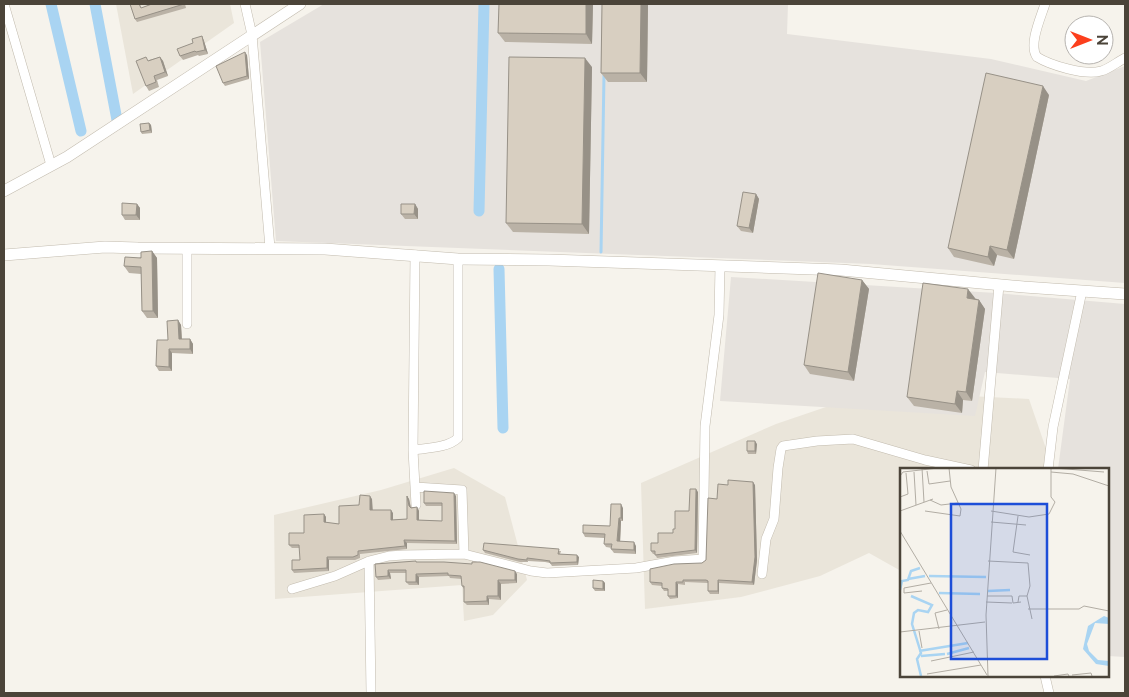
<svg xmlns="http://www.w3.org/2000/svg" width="1129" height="697" font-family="Raleway,sans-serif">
  <rect width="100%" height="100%" fill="#f6f3ec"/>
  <!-- residential -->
  <path fill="#eae5da" d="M116 4H230L234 23 133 94Z
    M873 391 1029 399 1053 469 902 470 901 571 869 553 820 576 741 597 645 609 641 483 776 424Z
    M454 468 505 497 527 580 493 615 464 621 462 585 275 599 274 515 381 490Z"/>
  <!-- industrial -->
  <path fill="#e6e2dd" d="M324 4H788L787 34 991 59 1086 81 1125 66V283L871 264 276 241 260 42Z
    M731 277 996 293 1125 304V657L1108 656V470L1058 469 1070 379 985 372 975 416 720 401Z"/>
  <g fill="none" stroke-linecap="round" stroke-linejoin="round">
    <!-- stream -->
    <path stroke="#a9d4f2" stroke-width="3" d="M601 252 604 75"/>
    <!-- canal -->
    <path stroke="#a9d4f2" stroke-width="11" d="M51 4 81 131
      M95 4 117 120
      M479 211 484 4
      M499 269 503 428"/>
    <!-- minor casing -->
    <g stroke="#c2bbae" stroke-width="10">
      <path id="minor" d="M4 4 51 165
        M245 4 252 35 270 248
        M1045 4C1041 17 1028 45 1037 57 1050 65 1085 76 1101 71 1109 69 1117 62 1125 58
        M187 324V248
        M413 450 415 255
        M983 470 999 285
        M1048 470 1053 427 1082 291
        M415 487 462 490 464 554 531 571 547 573 636 568 675 561 703 559 705 426 719 315 720 266
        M416 505 413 450C426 448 448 448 458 438V259
        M369 561 371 693
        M762 574 766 539 774 519 778 468 781 449 783 446 817 441 853 439 925 460 971 470
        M292 589 335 576 369 561 389 556 403 555 464 554
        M1045 676 1049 693"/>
    </g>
    <!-- tertiary casing -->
    <g stroke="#c2bbae" stroke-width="12">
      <path id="tertiary" d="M4 191 67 157 300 4
        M4 255 105 247 138 248 325 249 458 259 549 260 841 270 1024 287 1125 294"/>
    </g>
    <!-- minor -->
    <use href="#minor" stroke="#fff" stroke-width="9"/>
    <!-- tertiary -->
    <use href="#tertiary" stroke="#fff" stroke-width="11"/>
  </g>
  <!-- wall -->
  <path fill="#bab2a6" d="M130 4H140L141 8 152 4H185L186 8 137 22 135 19Z
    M499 4H593L592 44 505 42 498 33Z
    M602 4H648L647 82H608L601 73Z
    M202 36 204 41 208 54 199 56 198 55 183 60 180 56Z
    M247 55 249 79 225 86 223 83Z
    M160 57 163 61 168 76 157 80 159 87 149 91 146 86 149 60Z
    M592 67 589 234 513 232 506 223Z
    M1049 95 1014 259 997 255 994 266 954 257 948 248Z
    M149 123 151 125 152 133 142 134 141 132Z
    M756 194 759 199 753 233 741 231 737 226Z
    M137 204 140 208V220H125L122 215Z
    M415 204 418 209V219H405L401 214Z
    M152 251 157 258 158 318H147L142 311 141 274 129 273 124 266Z
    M862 280 869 289 854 381 810 374 804 365Z
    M975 298 979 300 985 309 972 401 963 400 962 413 914 406 907 397Z
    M178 320 181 325 182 339H190L193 344V354L172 353V371H159L156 366Z
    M757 444 756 454H748L747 451Z
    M728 485H755L757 560 754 585 719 583V594H710L708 591V583L685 582V585L678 584V598L670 599 668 596V591H664L662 588V586L652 585 650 582 702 563 706 560 717 499Z
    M698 492 697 553 657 558 655 554H653L651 551 673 533 675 529 689 511Z
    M407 496 409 499 411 507H417L419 511V520L442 521V506H426L424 503 456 496 457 544 407 543V549L360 554V558L355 560H329V571L294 573 292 570 300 560V548H292L289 545 304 533 324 514 326 517V523L339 524 359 505 372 499V510L393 513V520L407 519Z
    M623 508V521H621L620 541 636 546V554L614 553 611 549 612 548 606 547 604 544V538L585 537 583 533 610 526Z
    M483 550 561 551 560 554 579 557 578 565 552 566 550 563 545 562 528 561V562H520L485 553Z
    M417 562 517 574V583L501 584V600L489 599V605H467L464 602V589L462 586V579L450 578 449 576 419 577V585H409L406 582V573H390L391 579 378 580 376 577 375 564Z
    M603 581 605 583V591H595L593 588Z"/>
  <!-- shaded-wall -->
  <path fill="#979187" d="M586 4H593L592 44 586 34Z
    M641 4H648L647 82 640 73Z
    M202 36 204 41 208 54 205 50Z
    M245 52 247 55 249 79 247 76Z
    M160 57 163 61 168 76 165 72Z
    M585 58 592 67 589 234 582 224Z
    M1043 86 1049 95 1014 259 1007 250Z
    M149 123 151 125 152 133 150 130Z
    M756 194 759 199 753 233 749 228Z
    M137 204 140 208V220L136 215Z
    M415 204 418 209V219L414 214Z
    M990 246 997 255 994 266 988 257Z
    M152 251 157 258 158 318 153 311Z
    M862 280 869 289 854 381 848 372Z
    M968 289 975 298 974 307 967 298Z
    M979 300 985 309 972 401 966 392Z
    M178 320 181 325 182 344 179 339Z
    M190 339 193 344V354L190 349Z
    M169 349 172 353V371L169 367Z
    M957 391 963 400 962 413 955 404Z
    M755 441 757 444 756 454 755 451Z
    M753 482 755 485 757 560 754 585 752 582Z
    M696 489 698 492 697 553 695 550Z
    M454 493 456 496 457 544 455 541Z
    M370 496 372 499 373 513 370 510Z
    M407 496 409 499 411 509 409 506Z
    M621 504 623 508V521L621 518Z
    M417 507 419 511V523L417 520Z
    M391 510 393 513V523L391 520Z
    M324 514 326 517V525L324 522Z
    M619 518 621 521 620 544 617 541Z
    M404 540 407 543V549L405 546Z
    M634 542 636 546V554L634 550Z
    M577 555 579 557 578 565 577 562Z
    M327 557 329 560V571L327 568Z
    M388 570 390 573 391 579 388 576Z
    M515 571 517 574V583L515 580Z
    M416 574 419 577V585L416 582Z
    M498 580 501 584V600L498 596Z
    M718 580 719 583V594L718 591Z
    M603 581 605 583V591L603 589Z
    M676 582 678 584V598L676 596Z
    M487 596 489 599V605L487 601Z"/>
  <!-- building -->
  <path fill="#d8cfc1" stroke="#979187" d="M130 4H139L141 8 152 4H184L135 19Z
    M499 4H586V34L498 33Z
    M602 4H641L640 73H601Z
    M202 36 205 50 196 52 195 51 180 56 177 49 193 43 192 39Z
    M245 52 247 76 223 83 216 66Z
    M146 57 148 61 160 57 165 72 154 76 156 82 146 86 136 61Z
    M509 57 585 58 582 224 506 223Z
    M986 73 1043 86 1007 250 990 246 988 257 948 248Z
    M149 123 150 130 141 132 140 124Z
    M743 192 756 194 749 228 737 226Z
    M122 203 137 204 136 215H122Z
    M401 204H415L414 214H401Z
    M152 251 153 311H142L141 267 124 266 125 257 141 258V252Z
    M818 273 862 280 848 372 804 365Z
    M923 283 968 289 967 298 979 300 966 392 957 391 955 404 907 397Z
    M178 320 179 339H190V349H169V367L156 366 157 340H168L167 321Z
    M747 441H755V451H747Z
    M728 480 753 482 755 557 752 582 718 580V591H708V581L706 580H683V582H676V596H668V589L662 588V583L650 582V569L674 564 702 563 706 560 708 498 717 499 718 484 728 485Z
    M690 489H696L695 550 655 555V551H651V543H658V533H673V529H675V511H689Z
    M424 491 454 493 455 541 404 540 405 546 358 551V555L353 557H327V568L292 570V560H300L299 545H289V533H304V515L324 514V522L339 524V506L359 505 360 495 370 496V510H391V520L407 519V496L409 506 411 508 417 507V520L442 521V503H424Z
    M611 504H621V518H619L617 541 634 542V550L611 549 612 544H604L605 534 583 533V525L610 526Z
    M484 543 559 549 558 554 577 555V562L550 563V561L543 560 527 558V560L518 559 483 550Z
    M416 561V562H444L472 564V562H480L515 571V580H498V596H487V601L464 602V586H462L461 576 448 575V573L416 574V582H406V570H388V576L376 577 375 564Z
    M593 580 603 581V589L593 588Z"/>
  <!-- overview -->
  <g transform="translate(900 468)">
    <rect width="209" height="209" fill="#f6f3ec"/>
    <path d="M204 148 209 150V156L195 155 187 176 189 183 198 192 209 193V198L196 196 183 181 188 158Z" fill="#a9d4f2"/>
    <path fill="none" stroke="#a9d4f2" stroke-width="2.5" d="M29 108 86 109M8 111 25 108M0 122 2 113 8 112 11 103 20 100M88 123 110 122M39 125 80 126M11 128 32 137 28 144 18 142 14 145 12 156 21 185 17 191 21 208M19 183 68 175M47 186 69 180M21 188 45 186"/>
    <path fill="none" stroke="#b2ada4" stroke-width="1" d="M22 0 24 34M154 0 204 4M27 3 29 16 50 13M14 4 16 37M151 4 173 6 209 18M0 8 3 4 38 0M0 29 8 26 6 5M30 32 41 37 58 35M0 43 33 31M25 43 60 48 61 41 51 19 49 0M91 43 129 49 149 46 155 34 151 29V0M118 48 113 84 130 87M91 54 126 57M0 63 87 207M88 93 128 95 130 118 127 128H119L118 134M22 123 4 125V120L31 115M87 128H112L113 135 121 134M127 128 132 151M86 134 112 135M128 141H179L184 138 209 143M39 161 35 145 47 142M19 163 22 180M0 164 85 154M31 193 74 184M27 206 81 197M172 207 191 205 192 208M88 208 86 147 96 0M154 208 168 206 169 208"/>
    <path fill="#1d4ed8" fill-opacity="0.15" stroke="#1d4ed8" stroke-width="2.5" d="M51 36H147V191H51Z"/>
    <rect width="209" height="209" fill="none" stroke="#4b4439" stroke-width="2.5"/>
  </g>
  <!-- border -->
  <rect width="1129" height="697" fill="none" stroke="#4b4439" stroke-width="10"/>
  <!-- north arrow -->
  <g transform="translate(1089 40) rotate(90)"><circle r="24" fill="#ffffff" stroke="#b7b4b0"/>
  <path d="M0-4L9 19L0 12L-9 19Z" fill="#fc3f1d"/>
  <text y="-8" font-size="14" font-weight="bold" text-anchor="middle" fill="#4b4439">N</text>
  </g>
</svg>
